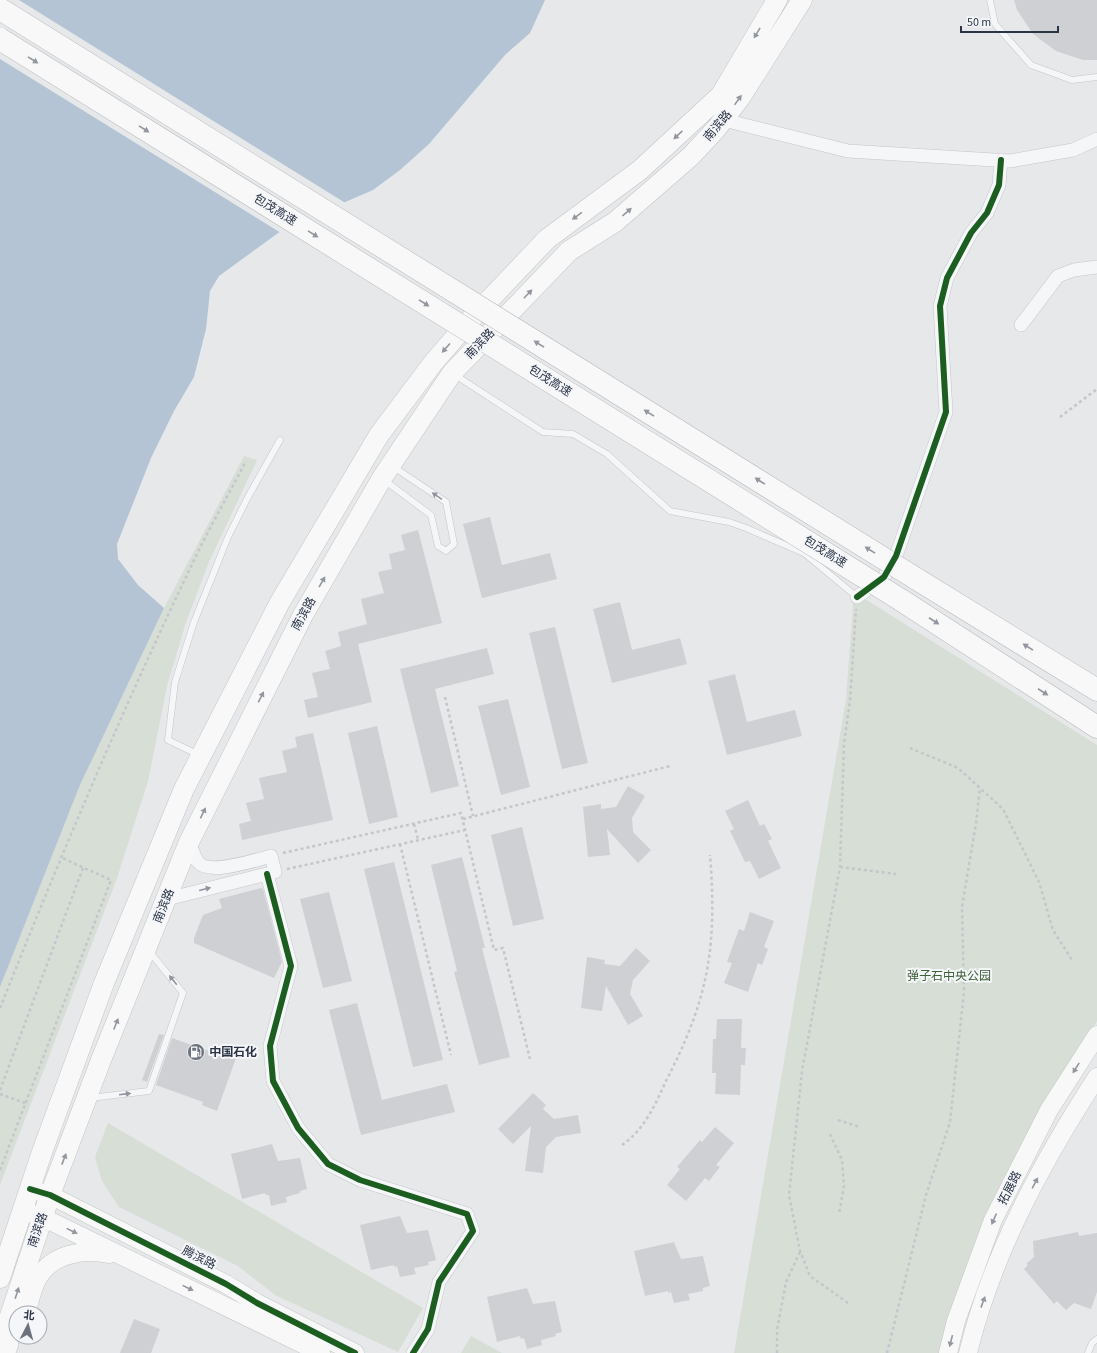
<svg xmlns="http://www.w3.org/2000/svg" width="1097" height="1353" font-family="'Source Sans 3','Noto Sans SC',sans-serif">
  <rect width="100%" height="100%" fill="#e6e8ea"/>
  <!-- green -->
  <path fill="#d6ded6" d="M244 456 257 460 209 562 186 622 167 686 148 781 117 878 0 1185V987L80 785 164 608Z
    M854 592 1097 745V1021L1042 1108 940 1353H734L846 700Z
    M108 1123 423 1308 398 1352 275 1295 238 1266 119 1207 102 1181 95 1157Z
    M471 1336 502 1353H461Z"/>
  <!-- water -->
  <path fill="#b4c4d5" d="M0 0H545L530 33 505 55 429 144 400 170 373 190 285 228 219 276 210 291 206 329 194 377 174 411 151 458 117 544 118 559 138 585 164 608 80 785 0 987Z"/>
  <!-- pier -->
  <path fill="#e6e8ea" d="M0 0H19L347 204 281 233 0 59Z"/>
  <!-- building -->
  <path fill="#ced0d3" d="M1014 0H1097V60H1083L1056 51 1033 34 1017 10Z
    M490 517 502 565 550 553 557 579 482 598 463 524Z
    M418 530 442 623 358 644 372 702 308 718 304 700 318 697 312 673 330 669 325 651 341 646 338 632 367 624 361 599 384 593 378 572 392 569 389 554 405 550 401 535Z
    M620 602 632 650 680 638 687 664 612 683 593 609Z
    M555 627 588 763 562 769 529 633Z
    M487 648 494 674 435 689 459 786 431 793 400 669Z
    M735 674 747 722 795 710 802 736 727 755 708 681Z
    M508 699 530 787 501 795 478 706Z
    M377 726 398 817 369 824 348 733Z
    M313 733 333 820 242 840 239 824 251 821 246 803 264 799 259 778 287 772 282 751 297 747 295 737Z
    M628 786 645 796 632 818 633 832 651 850 638 863 607 829 610 855 588 857 583 807 601 804V809L616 807Z
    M748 800 760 826 764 824 772 839 768 841 781 868 759 879 750 861 745 862 730 831 734 829 725 811Z
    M522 827 544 919 513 926 491 835Z
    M462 857 485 948H482L510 1057 479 1065 454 972 457 971 431 865Z
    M394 862 443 1060 413 1067 364 869Z
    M261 888 263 889 282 962 274 978 194 943V938L203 915 222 908 219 899Z
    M329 892 352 981 323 988 300 899Z
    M750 912 774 921 764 947 768 949 762 965 758 963 748 992 724 983 732 963 727 962 739 929 744 931Z
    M636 948 650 961 633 980 630 994 643 1016 628 1025 606 986 602 1011 581 1008 587 957 605 960 604 964 620 966Z
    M357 1003 382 1100 447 1084 455 1112 361 1135 329 1010Z
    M717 1019H742L741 1048H746L745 1065H741L740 1095 715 1094 716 1073H712L713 1039H716Z
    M159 1034 164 1035 147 1082 142 1080Z
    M172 1038 220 1055 221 1052 236 1058 217 1111 202 1105 203 1102 156 1085Z
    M533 1093 546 1105 543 1109 554 1119 578 1115 581 1133 556 1137 546 1147 543 1173 525 1171 531 1126 513 1144 498 1129Z
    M715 1127 734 1143 716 1165 720 1167 709 1181 705 1178 686 1201 667 1185 680 1169 677 1167 700 1140 702 1142Z
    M272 1144 278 1161 300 1158 307 1189 300 1191V1193L286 1197 287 1202 271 1206 269 1195H266L265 1193 242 1199 231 1154Z
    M400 1216 407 1233 428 1230 436 1260 428 1262 429 1265 414 1268 416 1274 400 1277 397 1266 394 1267V1265L371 1270 360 1225Z
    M1078 1232 1079 1236 1097 1233V1292L1091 1309 1074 1303 1066 1310 1057 1301 1054 1304 1024 1269 1028 1265 1026 1264 1034 1257 1033 1241Z
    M674 1242 681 1259 703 1256 710 1286 703 1288V1291L688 1294 690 1300 674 1303 671 1292 668 1293V1291L645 1296 634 1251Z
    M527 1288 533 1304 555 1301 562 1332 555 1334 556 1336 541 1340 542 1345 527 1349 524 1338 521 1339 520 1336 497 1342 487 1297Z
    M134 1319 160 1329 151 1353H120Z"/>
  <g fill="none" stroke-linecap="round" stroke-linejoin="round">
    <!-- lane casing -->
    <g stroke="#c4c6c8" stroke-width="7">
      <path id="lane" d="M990 0 995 24 1031 65 1072 80 1097 77
        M455 375 543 432 573 434 607 454 670 511 729 522 746 528 804 553 857 597
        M384 480 431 515 438 546 446 551 454 544 446 502 392 466
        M199 755 168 740 175 682 194 622 228 537 248 497 280 440
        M90 1098 149 1091 183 993 149 951
        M1088 1353 1092 1343 1097 1339"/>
    </g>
    <!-- street casing -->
    <g stroke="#c4c6c8" stroke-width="14">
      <path id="street" d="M724 120 848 151 1010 161 1073 150 1097 139
        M1021 325 1058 276 1074 270 1097 267
        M857 597 884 577 896 556 946 412 940 306 947 278 971 233 987 213 999 185 1001 160
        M267 874 291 966 270 1046 273 1081 298 1128 328 1164 360 1180 467 1214 473 1231 439 1282 428 1329 413 1353
        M167 899 275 872 271 856C255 860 209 876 198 862 194 857 192 848 189 842"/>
    </g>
    <!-- secondary casing -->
    <g stroke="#c4c6c8" stroke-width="19">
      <path id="secondary" d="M30 1189 50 1195 226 1284 257 1303 355 1353
        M23 1211 42 1217 321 1353
        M26 1313C30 1302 32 1288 38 1278 53 1253 84 1249 109 1254
        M948 1353 956 1321 993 1220 1049 1110 1097 1035
        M968 1353C992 1254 1042 1162 1097 1077"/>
    </g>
    <!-- primary casing -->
    <g stroke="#c2c5c8" stroke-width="21">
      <path id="primary" d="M0 1278 42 1152 104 983 184 789 280 602 379 435 433 363 471 319 547 239 640 170 721 95 777 0
        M5 1353 8 1345 9 1319 50 1195 101 1060 189 842 303 615 382 478 452 373 569 251 615 222 691 156 716 129 740 98 802 0"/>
    </g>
    <!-- highway casing -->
    <g stroke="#b8bbbf" stroke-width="23">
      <path id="highway" d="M915 578 1097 690
        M901 600 1097 727"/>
    </g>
    <!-- path -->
    <path stroke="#c5c6ca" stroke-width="2.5" stroke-dasharray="3 3" stroke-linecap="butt" d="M1060 417 1097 389
      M445 697 473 816
      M910 748 958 768 1003 809 1039 882 1053 930 1072 960
      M463 819 670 766
      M414 824 418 839
      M400 844 451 1055
      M283 853 461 813 494 950 503 948 530 1059
      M840 867 896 874
      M287 869 465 830
      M0 1008C61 855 125 703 197 554 212 523 230 492 246 461
      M0 1090 83 868
      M0 1094 25 1103
      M838 1120 860 1127
      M830 1134 842 1160 844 1186 839 1214
      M622 1145C645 1129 655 1105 666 1081 684 1046 700 1009 707 970 714 933 713 891 710 855
      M0 1170 111 880 60 857
      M848 1303 810 1276 800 1251 789 1195 802 1071 840 867 844 744 850 701 856 609
      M777 1353V1330L786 1282 800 1252
      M887 1353 926 1195 950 1122 964 992 962 907 976 823 980 788"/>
    <!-- lane -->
    <use href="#lane" stroke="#f5f6f7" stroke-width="6"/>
    <!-- street -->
    <use href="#street" stroke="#f5f6f7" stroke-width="13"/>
    <!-- secondary -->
    <use href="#secondary" stroke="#f8f8f8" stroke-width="18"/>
    <!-- primary -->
    <use href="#primary" stroke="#f8f8f8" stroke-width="20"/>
    <!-- highway -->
    <use href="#highway" stroke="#f8f8f8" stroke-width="22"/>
    <!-- highway-bridge casing -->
    <g stroke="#b8bbbf" stroke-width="23" stroke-linecap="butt">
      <path id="highway-bridge" d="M0 9 915 578
        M0 39 901 600"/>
    </g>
    <!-- highway-bridge -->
    <use href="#highway-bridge" stroke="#f8f8f8" stroke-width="22"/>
    <!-- cycleway casing -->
    <g stroke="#f4f6f9" stroke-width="8">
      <path id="cycleway" d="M857 597 884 577 896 556 946 412 940 306 947 278 971 233 987 213 999 185 1001 160
        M267 874 291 966 270 1046 273 1081 298 1128 328 1164 360 1180 467 1214 473 1231 439 1282 428 1329 413 1353
        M30 1189 50 1195 226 1284 257 1303 355 1353"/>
    </g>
    <!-- cycleway -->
    <use href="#cycleway" stroke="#1b5e20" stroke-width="6"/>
  </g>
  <!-- one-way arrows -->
  <defs><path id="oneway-solid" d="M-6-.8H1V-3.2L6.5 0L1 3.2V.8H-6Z"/></defs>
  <g fill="#92969e">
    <use href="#oneway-solid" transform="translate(757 33) rotate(121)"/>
    <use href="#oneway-solid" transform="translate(33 60) rotate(32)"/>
    <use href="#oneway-solid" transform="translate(738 100) rotate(-55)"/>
    <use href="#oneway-solid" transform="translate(144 129) rotate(32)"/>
    <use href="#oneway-solid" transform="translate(678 135) rotate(137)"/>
    <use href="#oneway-solid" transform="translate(627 212) rotate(-41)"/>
    <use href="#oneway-solid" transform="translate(577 216) rotate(144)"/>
    <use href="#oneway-solid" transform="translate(313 234) rotate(32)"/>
    <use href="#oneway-solid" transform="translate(528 294) rotate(-46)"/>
    <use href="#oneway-solid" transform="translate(424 303) rotate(32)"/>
    <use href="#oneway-solid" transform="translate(539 344) rotate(-148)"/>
    <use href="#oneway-solid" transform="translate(446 348) rotate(131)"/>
    <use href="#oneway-solid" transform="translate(649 413) rotate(-148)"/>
    <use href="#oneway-solid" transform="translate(760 481) rotate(-148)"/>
    <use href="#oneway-solid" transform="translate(870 550) rotate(-148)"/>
    <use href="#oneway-solid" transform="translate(322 582) rotate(-60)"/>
    <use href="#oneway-solid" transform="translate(934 621) rotate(33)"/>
    <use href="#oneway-solid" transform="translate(1028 647) rotate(-148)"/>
    <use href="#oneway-solid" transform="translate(1043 692) rotate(33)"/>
    <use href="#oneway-solid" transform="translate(261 697) rotate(-63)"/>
    <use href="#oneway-solid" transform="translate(203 813) rotate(-64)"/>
    <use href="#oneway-solid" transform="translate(116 1024) rotate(-68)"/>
    <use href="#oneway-solid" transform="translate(1076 1068) rotate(122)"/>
    <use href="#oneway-solid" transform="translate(64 1159) rotate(-69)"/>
    <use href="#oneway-solid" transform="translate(1035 1183) rotate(-62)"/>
    <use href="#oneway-solid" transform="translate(994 1219) rotate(114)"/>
    <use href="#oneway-solid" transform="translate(72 1231) rotate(26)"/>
    <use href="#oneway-solid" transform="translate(188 1288) rotate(26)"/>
    <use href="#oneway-solid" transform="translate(17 1293) rotate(-72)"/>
    <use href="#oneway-solid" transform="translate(983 1302) rotate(-70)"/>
    <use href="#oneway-solid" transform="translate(951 1341) rotate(104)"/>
  </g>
  <g fill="#90959e">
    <use href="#oneway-solid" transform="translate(437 496) rotate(-146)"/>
    <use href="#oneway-solid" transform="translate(205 889) rotate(-14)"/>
    <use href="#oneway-solid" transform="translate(173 980) rotate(-129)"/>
    <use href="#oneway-solid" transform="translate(125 1094) rotate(-7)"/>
  </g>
  <!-- icons -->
  <defs>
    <g id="fuel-disc" transform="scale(0.9)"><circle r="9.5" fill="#6c737f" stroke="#f4f6f9"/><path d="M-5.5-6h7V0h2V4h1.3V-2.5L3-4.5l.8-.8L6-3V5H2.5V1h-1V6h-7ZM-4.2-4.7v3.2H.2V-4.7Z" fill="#fff"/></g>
  </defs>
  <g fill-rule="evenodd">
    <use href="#fuel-disc" x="196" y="1052"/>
  </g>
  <g text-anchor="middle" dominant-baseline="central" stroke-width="4" stroke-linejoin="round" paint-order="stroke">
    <!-- street labels -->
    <g font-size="12" fill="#2b3445" stroke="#f4f6f9">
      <text transform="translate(718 126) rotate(-50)">南滨路</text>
      <text transform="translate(275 210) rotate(32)">包茂高速</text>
      <text transform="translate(480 344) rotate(-46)">南滨路</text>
      <text transform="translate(550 381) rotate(32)">包茂高速</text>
      <text transform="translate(825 552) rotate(32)">包茂高速</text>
      <text transform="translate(304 614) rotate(-61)">南滨路</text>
      <text transform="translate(164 906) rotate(-68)">南滨路</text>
      <text transform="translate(1010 1188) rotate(-63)">拓展路</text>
      <text transform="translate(38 1230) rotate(-71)">南滨路</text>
      <text transform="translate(199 1258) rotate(27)">腾滨路</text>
    </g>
    <!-- park labels -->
    <g font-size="12" fill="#3f6138" stroke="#f4f6f9">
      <text x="949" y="976">弹子石中央公园</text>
    </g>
    <!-- poi labels -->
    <g font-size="12" font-weight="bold" fill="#2b3445" stroke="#f4f6f9" text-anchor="start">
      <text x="209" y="1052">中国石化</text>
    </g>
  </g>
  <!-- north arrow -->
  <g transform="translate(28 1325) rotate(6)"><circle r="19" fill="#f4f6f9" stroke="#a4a8b1"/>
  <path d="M0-3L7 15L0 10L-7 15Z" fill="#6c737f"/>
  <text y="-6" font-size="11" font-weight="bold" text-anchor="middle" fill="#2b3445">北</text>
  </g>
  <!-- scale -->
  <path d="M961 26v6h97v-6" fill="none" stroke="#2b3445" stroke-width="2"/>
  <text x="967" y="26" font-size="12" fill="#2b3445" stroke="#f4f6f9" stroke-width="3" paint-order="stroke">50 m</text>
</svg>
